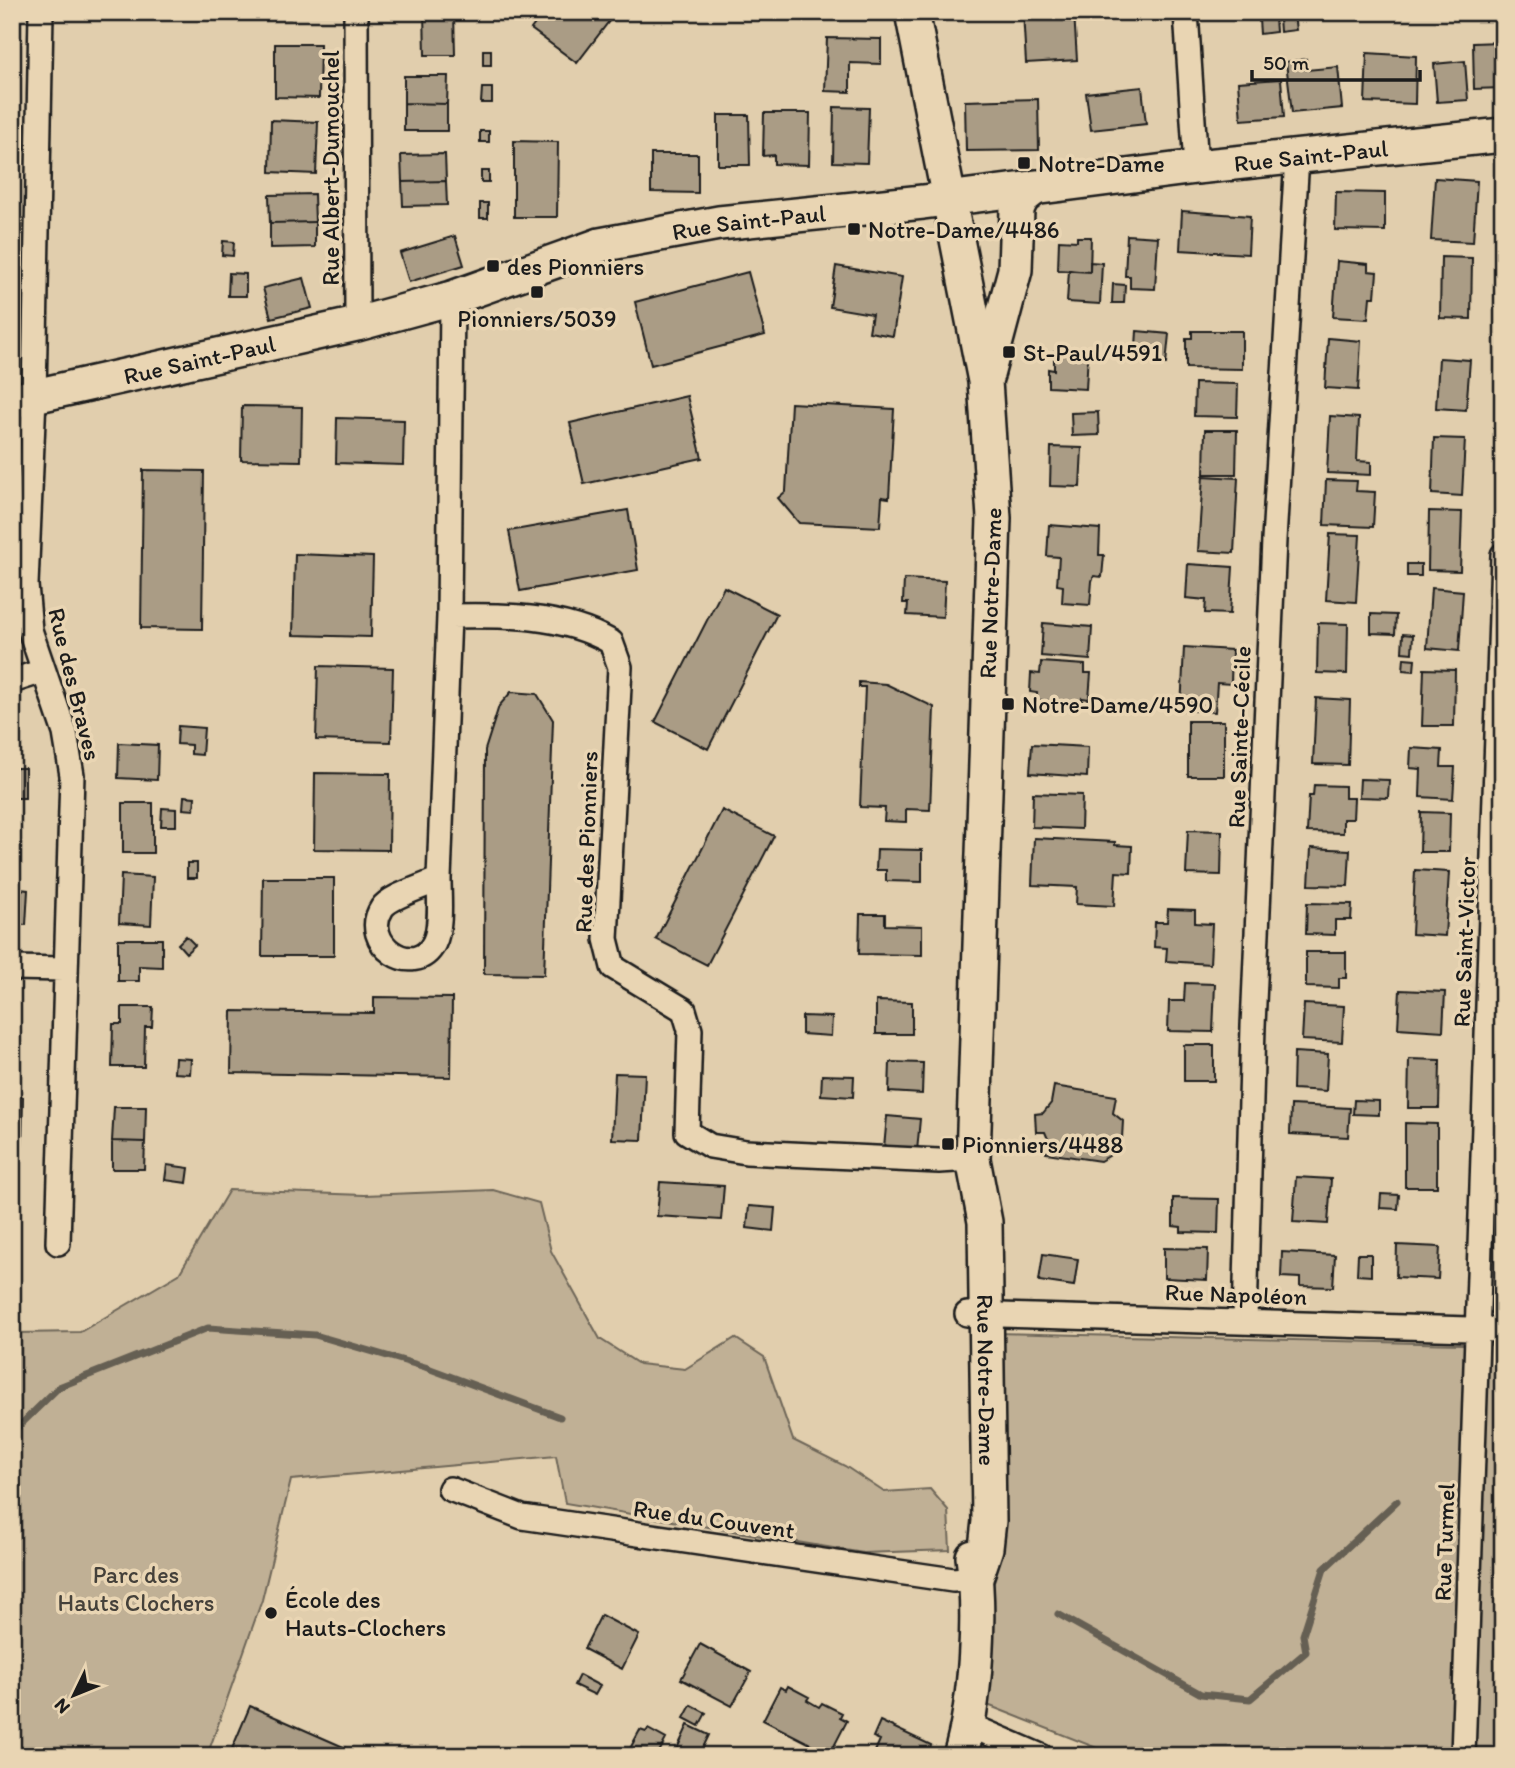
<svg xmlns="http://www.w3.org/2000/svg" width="1515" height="1768" font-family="Itim,sans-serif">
  <rect width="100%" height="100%" fill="#e1cead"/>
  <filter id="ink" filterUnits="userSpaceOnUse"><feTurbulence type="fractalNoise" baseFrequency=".0143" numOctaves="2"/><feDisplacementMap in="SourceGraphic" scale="14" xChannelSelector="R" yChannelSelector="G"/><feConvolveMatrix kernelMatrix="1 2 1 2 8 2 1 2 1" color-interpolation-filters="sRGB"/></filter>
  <g filter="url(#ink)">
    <!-- green -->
    <path fill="#c0b095" stroke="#6e6658" stroke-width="2" d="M229 1190 364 1195 493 1190 539 1203 551 1251 600 1339 639 1364 685 1369 735 1338 764 1357 793 1440 845 1466 884 1492 930 1489 948 1510 950 1550 863 1553 565 1503 556 1456 291 1480 262 1600 207 1756H12V1329L16 1333 80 1332 179 1274Z
      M996 1333 1503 1345V1756L1432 1753 1431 1756H1117L985 1704Z"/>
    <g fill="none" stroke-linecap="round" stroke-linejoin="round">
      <!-- stream -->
      <path stroke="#655e52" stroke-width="7" d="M12 1433 59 1387 208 1328 315 1335 425 1367 560 1417
        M1058 1614 1201 1694 1250 1699 1306 1652 1303 1635 1324 1569 1397 1501"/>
    </g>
    <!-- building -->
    <path fill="#aa9c85" stroke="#1c1c1c" stroke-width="2" d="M263 12H290V18L263 17Z
      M424 12H454L455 55H425Z
      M544 12H616L577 63 531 29Z
      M1023 12H1074L1077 60 1026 63Z
      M1294 15 1296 30 1280 32 1279 17Z
      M1275 18 1276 32 1260 34 1259 19Z
      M827 38 881 39V64L850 63V92L825 91Z
      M1500 42 1502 88 1474 89 1473 43Z
      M275 44H320L319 98 275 97Z
      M483 50H491V65H483Z
      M1367 53 1416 56 1415 104 1365 102Z
      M1306 59 1307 70 1338 67 1342 108 1292 113 1286 62Z
      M1465 61 1468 100 1437 102 1434 64Z
      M404 76H448L447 104 404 103Z
      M1281 79 1284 117 1241 120 1238 82Z
      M1142 87 1146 124 1091 130 1086 93Z
      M482 88H492V103H481Z
      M1038 99 1039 150 966 151 965 101Z
      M404 103 447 104V131H404Z
      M834 107 869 108 867 163 833 162Z
      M764 113H810L809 165 774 164V155L763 156Z
      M718 115H749L750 165H718Z
      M271 120 318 122 316 174 270 172Z
      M480 131H489V142H480Z
      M514 141 558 142 557 217H514Z
      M445 154 446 181 402 182 401 155Z
      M651 154H698V193L651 192Z
      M481 171H489V182H481Z
      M1435 178 1477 181 1473 242 1431 240Z
      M446 181 447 205 403 206 402 182Z
      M1336 192 1385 193V231L1335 230Z
      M314 194 315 222 270 223 269 195Z
      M480 203H488V218H480Z
      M1182 211 1250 216 1248 254 1180 250Z
      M315 222V247L270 248V223Z
      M1127 235 1158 237 1155 289 1130 288V276H1125Z
      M455 236 464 265 409 282 400 253Z
      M1077 237H1091L1090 272 1058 270 1059 240 1077 241Z
      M223 241 234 242 233 256 222 255Z
      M1441 257 1472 258 1471 319 1440 318Z
      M1337 261 1368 264V271L1377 272 1375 297H1370L1368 319 1333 317Z
      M1090 262 1102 263 1100 304 1067 302 1069 270 1090 272Z
      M836 266 902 277 893 336 869 332 872 314 830 307Z
      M748 272 765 335 651 365 635 302Z
      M229 273 246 274V296H228Z
      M304 278 312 308 271 318 263 288Z
      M1113 284 1125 285 1124 303H1112Z
      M1137 331 1169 334 1166 364 1135 362Z
      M1192 331H1242V369L1186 368V338H1192Z
      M1328 338 1361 341 1358 390 1325 388Z
      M1054 351 1088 353 1086 389 1048 387V369L1054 370Z
      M1439 358 1470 360 1466 410 1436 408Z
      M1195 383 1238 384 1237 417 1194 416Z
      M687 396 702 458 584 484 570 423Z
      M791 403 894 409 889 498 882 497 880 527 799 523 778 498 786 491Z
      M242 406 302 407 301 461 241 460Z
      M1098 412 1099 435 1072 436 1071 413Z
      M1330 416 1359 418 1357 461 1371 462V475L1327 473Z
      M337 418 404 420 403 465 336 463Z
      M1205 430H1237L1236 474H1204Z
      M1434 438 1465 439 1462 496 1432 494Z
      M1051 447 1082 448 1080 487 1050 486Z
      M143 470 204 471 202 629 141 628Z
      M1203 476 1238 478 1234 553 1198 551Z
      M1326 480 1357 481 1356 491 1375 492 1373 527 1324 525Z
      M628 510 638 570 520 591 509 531Z
      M1429 511 1462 512 1460 571 1428 570Z
      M1049 525 1100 529 1099 555H1104L1102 577 1094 576 1092 581 1090 605 1062 603 1063 586 1057 585 1059 557 1047 556Z
      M1330 534 1360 535 1356 602 1326 600Z
      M295 554 373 557 371 637 293 635Z
      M1188 564 1233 567 1230 614 1205 613 1206 600 1186 598Z
      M1407 564H1421V576H1407Z
      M904 579 945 581 943 617 907 615 908 603H903Z
      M724 587 777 614 708 749 655 722Z
      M1431 588 1463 591 1459 651 1427 648Z
      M1371 614 1396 615 1395 634 1371 633Z
      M1043 623 1092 627 1090 660 1041 656Z
      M1318 623 1348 624 1347 674 1317 673Z
      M1403 634 1413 635 1412 653 1402 652Z
      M1184 647 1232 650 1231 684 1217 683 1215 712 1181 710Z
      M1404 658 1415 659 1414 671 1403 670Z
      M1041 662 1085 665V673H1091L1089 699 1082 698V703L1036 700 1037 693 1030 692 1031 673 1040 674Z
      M318 666 393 668 391 742 316 740Z
      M1424 669 1455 670 1454 726H1422Z
      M859 682 886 684 934 707 930 810 906 809V822L884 821 885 808 860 807 865 687H859Z
      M511 692 537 694 553 720 544 975 484 974 485 750 499 706Z
      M1316 698 1350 700 1348 765 1313 764Z
      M1188 721H1224V776H1188Z
      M178 726 204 728 202 755 191 754V745L177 744Z
      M119 743 158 745 157 780 118 778Z
      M1032 744 1088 747 1087 777 1030 773Z
      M1411 748 1442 750 1441 767H1455L1453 799 1420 797 1421 769 1410 768Z
      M12 768H25V798H12Z
      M315 773 390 774 389 850 314 849Z
      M1360 779 1389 780 1388 798 1359 797Z
      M1314 785 1345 786V798H1354L1353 819H1343V833L1307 832 1309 796H1313Z
      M1033 793 1082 795 1081 829 1032 827Z
      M184 796 195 797 194 810 183 809Z
      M123 803H153V853H123Z
      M162 808 176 809V826H161Z
      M722 810 774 836 707 965 656 939Z
      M1421 812 1450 813 1449 852H1420Z
      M12 816H17L16 864H12Z
      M1188 830 1222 831 1221 875 1186 874Z
      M1034 838 1115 842V845L1132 846 1131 873 1116 872 1114 906 1076 904 1077 887 1032 885Z
      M1311 848 1350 850 1348 886 1309 885Z
      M877 849 922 850V882L886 881V870H876Z
      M187 863H197V878H187Z
      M1415 870 1449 872 1445 936 1412 934Z
      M121 875 153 877 151 925 119 923Z
      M263 878H334V956H262Z
      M12 888 28 890 26 925 12 924Z
      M1307 903 1352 904 1351 920H1335V935L1306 934Z
      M1168 909 1195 910V923L1212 924 1210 964 1166 961 1167 948 1154 947 1155 922H1167Z
      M860 914H885V925L922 926V955L859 954Z
      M186 936 195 945 186 953 178 944Z
      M118 939H162V967L139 966V981H118Z
      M1306 952H1346V978H1339V988L1306 987Z
      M1185 983 1215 984 1213 1032 1168 1031 1169 1001H1184Z
      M1400 990 1445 992 1443 1031 1398 1028Z
      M374 997 452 998 451 1077 231 1073 232 1011 374 1013Z
      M876 1001 912 1002V1034H876Z
      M1304 1004 1344 1006 1342 1042 1302 1040Z
      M122 1007H153L152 1027H145L144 1067H112L113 1024H122Z
      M802 1016 832 1017 831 1036 802 1034Z
      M1184 1045H1214V1081H1184Z
      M1294 1052 1328 1054 1326 1091 1293 1089Z
      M175 1058 191 1059 190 1074 174 1073Z
      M1409 1059 1440 1060 1439 1108H1408Z
      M890 1062 923 1063 922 1094 889 1092Z
      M615 1073 645 1074 642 1140 612 1139Z
      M822 1075 854 1076 853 1097 821 1095Z
      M1054 1086 1116 1096 1113 1113 1123 1121 1122 1138 1110 1147 1109 1156 1100 1161 1046 1153 1048 1139 1045 1132H1036L1035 1114 1043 1113 1051 1103Z
      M12 1096 23 1097 22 1147H12Z
      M1354 1100 1379 1101V1115L1353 1114Z
      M1291 1105 1350 1108 1348 1137 1290 1134Z
      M114 1107H146L145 1142 112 1141Z
      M887 1116 920 1119 917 1151 884 1148Z
      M1405 1123 1437 1124V1187H1405Z
      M112 1141 145 1142 144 1169H112Z
      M167 1165 189 1168 187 1183 165 1180Z
      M1296 1177 1331 1179 1328 1224 1293 1222Z
      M660 1182 724 1186 721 1220 657 1216Z
      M1381 1194 1399 1195 1398 1209 1380 1208Z
      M1173 1198 1219 1199 1218 1233 1181 1232V1227L1173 1226Z
      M749 1206 775 1208 773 1231 747 1228Z
      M1397 1245 1440 1247 1438 1279 1396 1277Z
      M1164 1248 1208 1249 1207 1280 1164 1278Z
      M1282 1252 1335 1255 1333 1287 1300 1286V1278L1281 1277Z
      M1043 1254 1078 1259 1074 1286 1039 1281Z
      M1358 1254H1371V1276L1357 1275Z
      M601 1615 639 1635 622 1669 584 1649Z
      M700 1644 751 1672 732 1706 681 1679Z
      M579 1675 600 1686 595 1695 574 1685Z
      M788 1686 809 1697 807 1700 819 1707 822 1703 842 1713 840 1717 847 1721 830 1754 763 1720 780 1687 786 1690Z
      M691 1705 706 1713 699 1726 684 1718Z
      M250 1706 364 1756H229Z
      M880 1721 931 1745 927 1756H873L880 1740 873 1737Z
      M688 1725 709 1735 699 1756 675 1753Z
      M648 1729 666 1739 657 1756H626L640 1730 646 1732Z"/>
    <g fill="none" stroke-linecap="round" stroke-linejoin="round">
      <!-- street casing -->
      <g stroke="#1c1c1c" stroke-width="28">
        <path id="street" d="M41 12 34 397 26 585 30 630 65 733 72 775 58 1243
          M356 12 357 324
          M1186 12 1196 167
          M452 298 449 616C504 615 562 614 611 642L620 667 606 939 613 967 684 1010 690 1030 687 1132 710 1146 746 1152 939 1161 973 1159
          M12 681 43 671
          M439 879 449 616
          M439 879C439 897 442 927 434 943 415 981 359 943 382 908 390 896 424 887 439 879Z
          M12 968 64 969
          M967 1314 1503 1330
          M1245 1320 1253 1026 1274 540 1297 157
          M450 1489 522 1517 953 1580 976 1578
          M969 1725 1041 1756
          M1463 1756 1503 555"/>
      </g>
      <!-- secondary casing -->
      <g stroke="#1c1c1c" stroke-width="38">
        <g id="secondary">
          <path id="s1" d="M912 12 985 381 994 518 973 1159 985 1222 989 1521 986 1548 976 1578"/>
          <path d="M987 375 1015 270 1017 209 1022 198 1036 187"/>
          <path id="s2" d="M12 401 357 324 452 298 600 245 719 223 923 202 1196 167 1503 135"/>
          <path d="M960 1756C976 1703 981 1613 973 1557"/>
        </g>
      </g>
      <!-- street -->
      <use href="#street" stroke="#e9d5b3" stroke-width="23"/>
      <!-- secondary -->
      <use href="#secondary" stroke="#e9d5b3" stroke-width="33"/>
    </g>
  </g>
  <!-- markers -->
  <g fill="#1c1c1c" stroke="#e9d5b3" stroke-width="2.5">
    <rect x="1017" y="156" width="14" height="14" rx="3.5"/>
    <rect x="847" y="222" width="14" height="14" rx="3.5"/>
    <rect x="486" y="259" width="14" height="14" rx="3.5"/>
    <rect x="530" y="285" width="14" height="14" rx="3.5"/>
    <rect x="1002" y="345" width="14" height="14" rx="3.5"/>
    <rect x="1001" y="697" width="14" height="14" rx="3.5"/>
    <rect x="941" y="1137" width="14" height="14" rx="3.5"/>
    <circle cx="271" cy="1613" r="7"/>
  </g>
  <g text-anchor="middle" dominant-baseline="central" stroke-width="7" stroke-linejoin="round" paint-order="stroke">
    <!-- street labels -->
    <g font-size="24" fill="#1c1c1c" stroke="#e9d5b3">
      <text stroke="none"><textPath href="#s2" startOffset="1326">Rue Saint-Paul</textPath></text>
      <text transform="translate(330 168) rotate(-90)">Rue Albert-Dumouchel</text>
      <text stroke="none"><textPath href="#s2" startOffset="760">Rue Saint-Paul</textPath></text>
      <text stroke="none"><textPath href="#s2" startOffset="192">Rue Saint-Paul</textPath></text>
      <text transform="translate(990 593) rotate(-88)">Rue Notre-Dame</text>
      <text transform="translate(75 684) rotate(76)">Rue des Braves</text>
      <text transform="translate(1239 737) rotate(-88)">Rue Sainte-Cécile</text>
      <text transform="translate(586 842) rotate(-88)">Rue des Pionniers</text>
      <text transform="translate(1464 942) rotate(-88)">Rue Saint-Victor</text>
      <text transform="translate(1236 1294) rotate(2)">Rue Napoléon</text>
      <text stroke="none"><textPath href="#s1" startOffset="1377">Rue Notre-Dame</textPath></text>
      <text transform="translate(714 1519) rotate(8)">Rue du Couvent</text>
      <text transform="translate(1444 1542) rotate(-88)">Rue Turmel</text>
    </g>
    <!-- poi labels -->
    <g font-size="24" fill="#1c1c1c" stroke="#e9d5b3" text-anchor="start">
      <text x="1038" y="163">Notre-Dame</text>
      <text x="868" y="229">Notre-Dame/4486</text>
      <text x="507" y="266">des Pionniers</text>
      <text x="537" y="318" text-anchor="middle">Pionniers/5039</text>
      <text x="1023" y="352">St-Paul/4591</text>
      <text x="1022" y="704">Notre-Dame/4590</text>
      <text x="962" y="1144">Pionniers/4488</text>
      <text x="285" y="1599">École des<tspan x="285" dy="28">Hauts-Clochers</tspan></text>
    </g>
    <!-- park labels -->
    <g font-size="24" fill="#45413a" stroke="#e9d5b3">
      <text x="136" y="1574">Parc des<tspan x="136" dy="28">Hauts Clochers</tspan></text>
    </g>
  </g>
  <!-- margin -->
  <rect width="1515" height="1768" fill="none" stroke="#e9d5b3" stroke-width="42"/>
  <rect x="21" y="21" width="1473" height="1726" fill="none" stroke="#1c1c1c" stroke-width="2.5" filter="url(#ink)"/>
  <!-- north arrow -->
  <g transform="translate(74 1695) rotate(227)" stroke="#e9d5b3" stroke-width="5" paint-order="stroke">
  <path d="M0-5L12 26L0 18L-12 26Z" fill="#1c1c1c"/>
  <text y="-10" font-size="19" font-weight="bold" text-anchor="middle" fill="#1c1c1c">N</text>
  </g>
  <!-- scale -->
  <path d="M1252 70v10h168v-10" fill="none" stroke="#1c1c1c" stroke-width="3.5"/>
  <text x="1263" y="70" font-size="21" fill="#1c1c1c" stroke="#e9d5b3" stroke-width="5" paint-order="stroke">50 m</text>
</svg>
